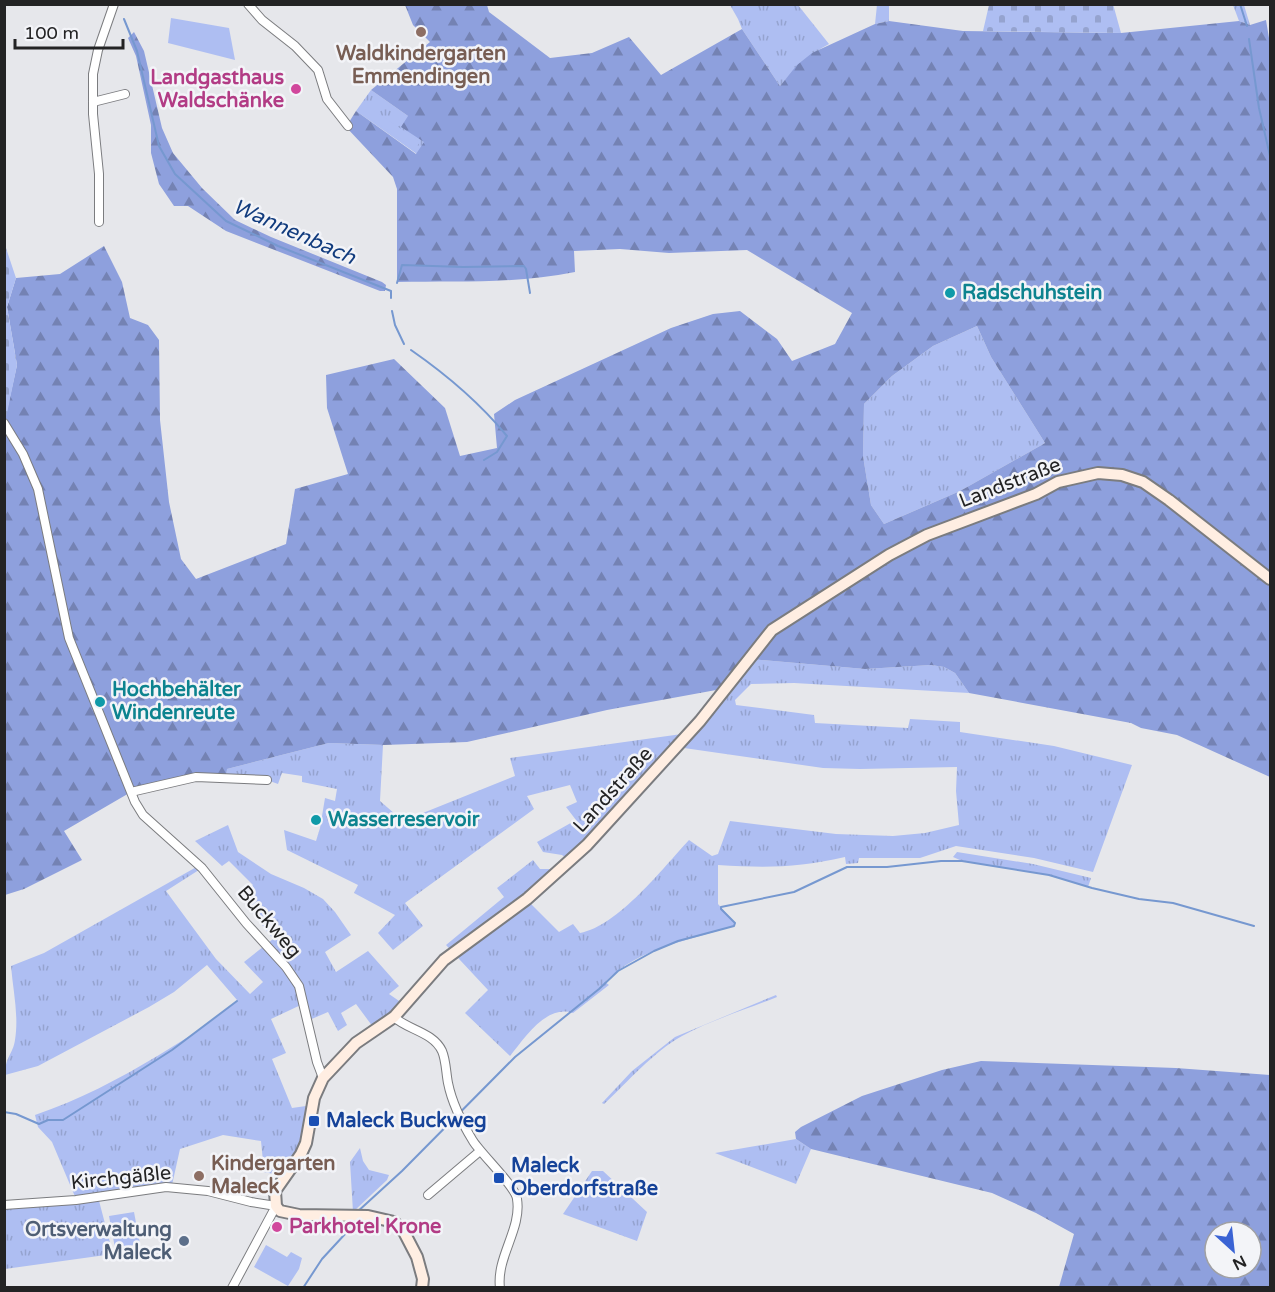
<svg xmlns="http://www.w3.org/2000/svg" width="1275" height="1292" font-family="'Varela Round',sans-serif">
  <defs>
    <pattern id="grass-tufts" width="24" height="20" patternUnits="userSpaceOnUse" patternTransform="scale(1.5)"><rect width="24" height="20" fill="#aebef2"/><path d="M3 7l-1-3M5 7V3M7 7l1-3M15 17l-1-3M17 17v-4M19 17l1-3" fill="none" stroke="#95a3cf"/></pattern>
    <pattern id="forest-firs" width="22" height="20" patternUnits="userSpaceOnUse" patternTransform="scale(1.5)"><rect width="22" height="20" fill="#8ea0dd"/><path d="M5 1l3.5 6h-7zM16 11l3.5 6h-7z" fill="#7482b3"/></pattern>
    <pattern id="cemetery-stones" width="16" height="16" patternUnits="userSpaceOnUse" patternTransform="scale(1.5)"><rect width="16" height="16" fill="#aebef2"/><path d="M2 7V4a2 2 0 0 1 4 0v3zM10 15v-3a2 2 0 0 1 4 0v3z" fill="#95a3cf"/></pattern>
  </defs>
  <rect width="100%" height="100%" fill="#e6e7eb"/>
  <!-- grass -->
  <path fill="url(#grass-tufts)" d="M730 5H798L829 44C808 55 795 68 780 86L742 29 738 19Z
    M877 5H889V21L875 24Z
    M1233 5H1244L1250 25 1239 21Z
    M371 90 408 116 425 142 417 154 356 111Z
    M977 326 991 357 1045 443 960 491 884 524 871 505 863 456 864 404 892 376 933 346Z
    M751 659 865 669 931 665 944 667 955 673 969 693 794 683 751 684 735 700 736 705 814 715 815 723 908 728 910 719 960 722V732L1054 746 1132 765 1093 872 1034 858 956 846 920 858H859L858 863 846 864 845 857C797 868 766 868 718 865V904L735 923 734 926C690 940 638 948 605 982L609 985 573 1013C546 1004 524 1039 510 1056L465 1013 488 990 446 945 504 897 497 888 533 860 540 869H549L555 875 527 900 559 932 573 924 580 933C618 926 663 868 689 840L712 856 718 854 730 821 836 834 893 836 925 833 959 825 956 791 957 767 860 769 823 768 677 747 570 861 562 855 543 852 537 842 576 820 566 807 577 802 570 785 527 796 534 809 405 903 423 926 393 950 378 933 395 915 354 893 358 885 287 850 284 830 316 841 320 828 325 798 335 801 337 789 302 782V776L282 773 278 784 267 780 226 778 227 769 329 743 383 745 380 801 403 821 515 776 510 758 689 733Z
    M228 825 238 852 271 874 304 888 323 899 335 912 351 935 325 952 336 972 368 951 399 986 389 994 402 1003 373 1027 356 1004 341 1013 347 1025 338 1031 328 1012 307 1021 305 1003 271 1019 286 1053 272 1059 292 1108 306 1106 301 1140 297 1150 279 1175 264 1172 261 1141 223 1135 180 1149 172 1185 98 1197 113 1254 5 1269V1204L76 1199 52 1142 38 1127 35 1115C79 1100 119 1079 159 1055 187 1038 213 1022 237 1000L207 965 174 992 149 1007 38 1066 5 1075C5 1057 13 1054 15 1040 19 1015 13 991 11 966L44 953 200 865 202 868 166 891 216 959 250 994 263 982 244 962 273 939 240 897 253 885 229 861 222 866 195 841Z
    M957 852 1033 864 1091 878 1088 887 1049 875 962 861 953 857Z
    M776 995 777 997C747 1009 709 1021 682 1036 652 1053 629 1081 604 1104L602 1103 632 1071 675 1037Z
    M796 1139 811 1149 796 1184 715 1153Z
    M360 1148 363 1161 369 1170 389 1175 387 1180 353 1212 350 1162Z
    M592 1171H603L647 1212 637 1241 563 1214Z"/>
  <!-- forest -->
  <path fill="url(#forest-firs)" fill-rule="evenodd" d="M405 5H487L489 12 550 58 592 53 629 37 661 75 742 29 780 86 797 65 812 53 875 24 889 21 963 31 1121 33 1239 21 1250 25 1266 20 1270 44V777L1177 735 1141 728 1131 723 969 693 955 673 944 667 931 665 865 669 751 659 727 688 607 710 467 742 384 745 329 743 227 769 226 778 196 777 131 792 64 831 82 860 24 889 5 895 4 424 17 365 7 307 16 278 60 274 104 246 122 282 130 318 148 325 159 340 160 420 169 502 181 559 196 579 286 544 295 489 348 474 327 408 326 375 394 359 445 408 460 456 497 448 494 414 515 400 671 328 713 314 740 311 777 339 792 361 835 344 852 313 747 250 669 253 620 249 574 251 575 272C516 284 457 281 397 282V189L393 177 346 127 356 111 416 154 424 142 401 127 408 116 371 90 430 42 413 25ZM977 326 991 357 1045 443 960 491 884 524 871 505 863 456 864 404 892 376 933 346Z
    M134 32 144 51 162 128 173 153 202 188 235 220 271 237 382 282 386 285 385 291H380L226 231 188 206H174L159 184 151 153V125L136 56 128 38Z
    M981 1061 1176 1068 1270 1075V1287H1059L1074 1234 1036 1213 992 1193 811 1149 796 1139 795 1132 801 1127 862 1096 942 1070ZM1215 1232H1251V1268H1215Z"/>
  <!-- cemetery -->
  <path fill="url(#cemetery-stones)" d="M1113 4 1121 33 983 31 989 5Z
    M4 242 16 278 7 307 17 365 6 418Z"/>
  <!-- garden -->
  <path fill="#aebef2" d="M171 18 229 28 235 60 168 43Z
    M375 111 420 142 415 149 370 118Z
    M134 1212 140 1244 115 1248 109 1216Z
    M266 1245 287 1257 291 1252 302 1258 299 1269 288 1286 254 1267Z"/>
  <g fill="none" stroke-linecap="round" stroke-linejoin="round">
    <!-- stream -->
    <path stroke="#7698d0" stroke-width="2" d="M1240 4 1247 26
      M124 19 137 51 159 146 175 174 226 221 278 246 391 291V298
      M1249 39 1259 108 1270 156
      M397 283 402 265 463 267 524 266 526 269 530 293
      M392 311 395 325 404 344
      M411 350C447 375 479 402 507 436L497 452 484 460
      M4 1112 16 1114 39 1124 48 1120H63L172 1050 237 1001
      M356 1213 402 1171 515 1057 599 989 618 971 654 951 678 941 734 926 735 923 721 909V907L794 892 847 867H887L941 861H962L1049 875 1092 888 1139 899 1173 903 1254 926
      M303 1288 322 1259 346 1233 352 1221"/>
    <!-- street casing -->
    <g stroke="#7b7c7f" stroke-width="10">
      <path id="street" d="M248 4 262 20 295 46 318 70 327 99 348 126
        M93 102 125 94
        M99 222V174L93 114V74L98 50 114 4
        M4 423 23 454 38 489 69 638 135 802 143 815 202 868 246 923 286 967 299 986 317 1062 323 1078
        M131 792 196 777 267 780
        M394 1017C408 1030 433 1032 442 1051 446 1060 446 1073 448 1083 452 1103 462 1123 473 1141 482 1155 516 1187 517 1199 522 1229 496 1257 500 1288
        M428 1195 480 1151
        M4 1205 76 1200 166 1187 208 1191 251 1202 276 1206 232 1288"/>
    </g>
    <!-- secondary casing -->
    <g stroke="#7b7c7f" stroke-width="14">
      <path id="secondary" d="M422 1288 423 1279 417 1257 404 1232 394 1222 368 1216 299 1215 280 1211 276 1206 275 1191 301 1154 306 1143 314 1098 323 1078 356 1043 394 1017 444 960 527 899 587 845 700 721 772 630 889 555 927 535 1036 494 1058 482 1098 473 1122 475 1143 482 1169 500 1270 579"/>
    </g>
    <!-- street -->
    <use href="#street" stroke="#fff" stroke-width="8"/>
    <!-- secondary -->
    <use href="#secondary" stroke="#ffeee2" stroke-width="10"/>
  </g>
  <!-- markers -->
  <g fill="#8d6e63" stroke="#f3f4f8" stroke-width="2">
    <circle cx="421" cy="32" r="6"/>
    <circle cx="199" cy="1176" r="6"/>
  </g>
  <g fill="#d1479c" stroke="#f3f4f8" stroke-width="2">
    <circle cx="296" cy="89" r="6"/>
    <circle cx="277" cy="1227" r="6"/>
  </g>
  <g fill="#0f9aa8" stroke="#f3f4f8" stroke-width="2">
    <circle cx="950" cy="293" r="6"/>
    <circle cx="100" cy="702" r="6"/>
    <circle cx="316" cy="820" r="6"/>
  </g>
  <g fill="#1a4fb4" stroke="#f3f4f8" stroke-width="2">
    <rect x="308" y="1115" width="12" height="12" rx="3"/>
    <rect x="493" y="1172" width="12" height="12" rx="3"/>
  </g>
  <circle fill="#5c6f8a" stroke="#f3f4f8" stroke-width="2" cx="184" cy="1241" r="6"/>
  <g text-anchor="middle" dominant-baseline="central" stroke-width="5" stroke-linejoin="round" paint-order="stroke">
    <!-- education labels -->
    <g font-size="20" font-weight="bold" fill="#785e54" stroke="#f3f4f8">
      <text x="421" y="54">Waldkindergarten<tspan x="421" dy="23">Emmendingen</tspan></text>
      <text x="211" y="1164" text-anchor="start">Kindergarten<tspan x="211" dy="23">Maleck</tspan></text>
    </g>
    <!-- hotel labels -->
    <g font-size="20" font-weight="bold" fill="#b23c85" stroke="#f3f4f8" text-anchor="end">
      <text x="284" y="78">Landgasthaus<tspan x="284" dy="23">Waldschänke</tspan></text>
      <text x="289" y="1227" text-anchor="start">Parkhotel Krone</text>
    </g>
    <!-- culture labels -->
    <g font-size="20" font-weight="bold" fill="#0d838f" stroke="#f3f4f8" text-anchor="start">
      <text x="962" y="293">Radschuhstein</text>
      <text x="112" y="690">Hochbehälter<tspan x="112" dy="23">Windenreute</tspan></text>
      <text x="328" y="820">Wasserreservoir</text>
    </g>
    <!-- street labels -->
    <g font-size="20" fill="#232324" stroke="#f3f4f8">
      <text transform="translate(1010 483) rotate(-21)">Landstraße</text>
      <text transform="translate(613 790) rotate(-48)">Landstraße</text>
      <text transform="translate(269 922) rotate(50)">Buckweg</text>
      <text transform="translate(121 1178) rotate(-6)">Kirchgäßle</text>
    </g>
    <!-- transit labels -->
    <g font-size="20" font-weight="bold" fill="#164399" stroke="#f3f4f8" text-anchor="start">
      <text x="326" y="1121">Maleck Buckweg</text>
      <text x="511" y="1166">Maleck<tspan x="511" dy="23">Oberdorfstraße</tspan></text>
    </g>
    <!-- service labels -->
    <g font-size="20" font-weight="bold" fill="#4e5e75" stroke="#f3f4f8" text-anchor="end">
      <text x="172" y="1230">Ortsverwaltung<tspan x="172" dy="23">Maleck</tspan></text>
    </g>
    <!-- water labels -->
    <g font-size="21" font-style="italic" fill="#123c7e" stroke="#f3f4f8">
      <text transform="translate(294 232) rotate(24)">Wannenbach</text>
    </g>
  </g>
  <!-- border -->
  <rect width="1275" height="1292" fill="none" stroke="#232324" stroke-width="12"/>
  <!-- north arrow -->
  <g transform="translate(1233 1250) rotate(153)"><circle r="28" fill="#f3f4f8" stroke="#a0a0a3" stroke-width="1.5"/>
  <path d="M0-4.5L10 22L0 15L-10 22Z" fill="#3a63d4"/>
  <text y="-9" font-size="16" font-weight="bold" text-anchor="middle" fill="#232324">N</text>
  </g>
  <!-- scale -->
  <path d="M15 39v9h108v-9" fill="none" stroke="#232324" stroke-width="3"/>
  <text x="24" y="39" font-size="18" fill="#232324" stroke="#f3f4f8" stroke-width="4.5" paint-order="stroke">100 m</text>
</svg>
